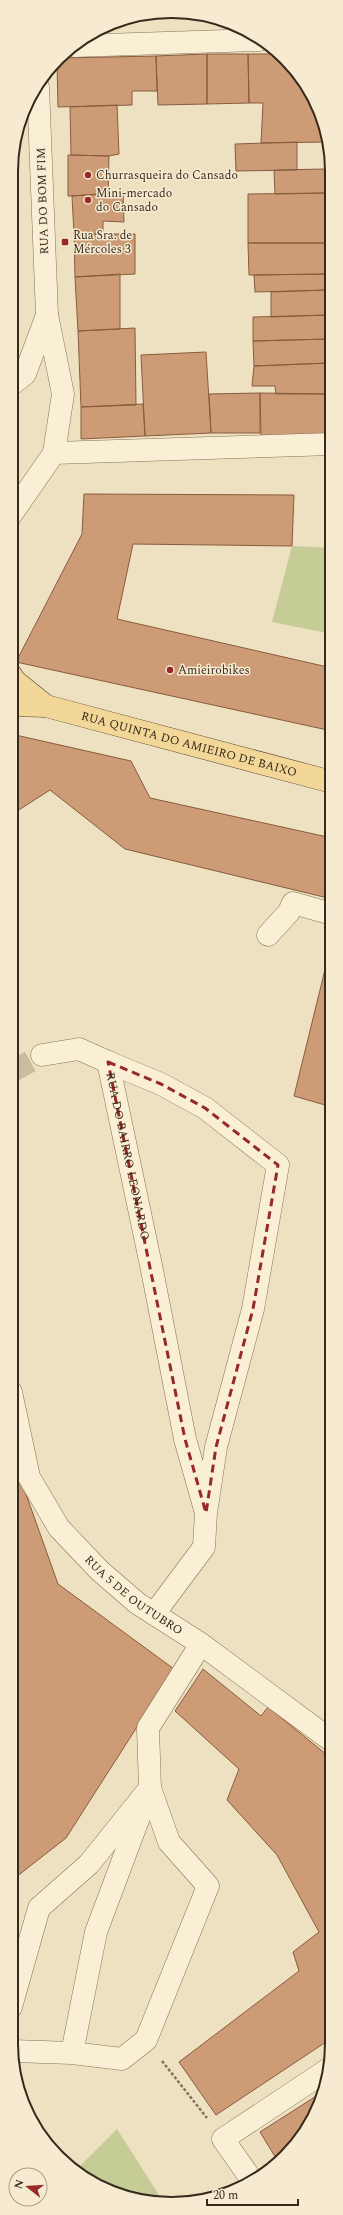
<svg xmlns="http://www.w3.org/2000/svg" width="343" height="2215" font-family="Spectral,serif">
  <rect width="100%" height="100%" fill="#eee1c1"/>
  <!-- green -->
  <path fill="#c5cc95" d="M182 11 205 17 120 20V19Z
    M292 546 332 548V634L272 622Z
    M117 2129 164 2203 101 2188 76 2170Z"/>
  <!-- building -->
  <path fill="#cd9c76" stroke="#875c3e" d="M207 54V104L158 105 156 56Z
    M207 54H248L249 103 207 104Z
    M248 54H279L285 58 316 101 326 142 261 143 263 103H249Z
    M156 56 157 91H132V105L58 107 57 62 61 58Z
    M117 105 119 154 109 156 71 155 70 107Z
    M297 142V170L236 171 235 144Z
    M68 155 109 156 108 194 68 196Z
    M326 169V193L275 194 274 170Z
    M123 192 124 222 103 221V234H74L72 196Z
    M326 193 325 243H248V194Z
    M74 234H135V274L75 277Z
    M248 243H325L328 274 249 275Z
    M120 274V329L78 331 75 277Z
    M328 274V290L255 292 254 275Z
    M328 290V315L271 317V292Z
    M328 315 329 339 253 341V317Z
    M135 328 136 405 81 407 78 331Z
    M329 339V363L254 366 253 341Z
    M206 352 211 433 145 436 141 355Z
    M329 363 332 394H276L275 386H252L254 366Z
    M260 393 332 394V434L261 436Z
    M260 393V433H211L209 394Z
    M143 404 145 436 81 439V407Z
    M84 494 294 495 292 546 133 544 117 619 332 668V731L16 662 82 534Z
    M11 734 131 761 150 798 332 838V899L125 849 50 790 11 815Z
    M332 941V1107L294 1096Z
    M11 1452 58 1584 174 1669 66 1838 11 1881Z
    M203 1669 261 1716 268 1707 332 1759V2038L216 2115 179 2062 299 1971 293 1952 319 1932 277 1855 227 1800 239 1769 175 1711Z
    M321 2093 316 2114 279 2163 260 2132Z"/>
  <g fill="none" stroke-linecap="round" stroke-linejoin="round">
    <!-- street-tunnel -->
    <path stroke="#c9bca0" stroke-width="22" stroke-dasharray="22 11" stroke-linecap="butt" d="M11 1072 42 1055"/>
    <!-- street casing -->
    <g stroke="#887258" stroke-width="23">
      <g id="street">
        <path d="M74 46 259 40"/>
        <path d="M11 385 25 374 47 315"/>
        <path d="M54 453 332 444"/>
        <path d="M11 515 54 453 63 394 47 315 38 87"/>
        <path d="M268 935 289 912 293 903 332 914"/>
        <path d="M42 1055 79 1049 108 1062"/>
        <path id="s1" d="M11 1392 29 1477 59 1528 100 1571 137 1603 201 1644 332 1741"/>
        <path id="s2" d="M154 1614 204 1547 206 1513 216 1447 253 1309 278 1165 205 1108 161 1084 108 1062 152 1270 185 1439 206 1513"/>
        <path d="M11 2007 39 1908 89 1864 150 1788 148 1728 201 1644"/>
        <path d="M13 2051 72 2053 122 2059 146 2040 208 1886 169 1842 150 1788 96 1932 72 2053"/>
        <path d="M251 2179 223 2139 327 2070"/>
      </g>
    </g>
    <!-- primary casing -->
    <g stroke="#55402d" stroke-width="23">
      <g id="primary">
        <path d="M11 675 15 681 46 706"/>
        <path id="s3" d="M11 705 46 706 332 782"/>
      </g>
    </g>
    <!-- path -->
    <path stroke="#887258" stroke-width="2.5" stroke-dasharray="3 2" stroke-linecap="butt" d="M162 2061 207 2118"/>
    <!-- street -->
    <use href="#street" stroke="#f9efd4" stroke-width="22"/>
    <!-- primary -->
    <use href="#primary" stroke="#f2d798" stroke-width="22"/>
  </g>
  <!-- marked area -->
  <path fill="none" stroke="#972928" stroke-width="3" stroke-dasharray="8 5" stroke-linejoin="round" d="M108 1062 161 1084 205 1108 278 1165 253 1309 216 1447 206 1513 185 1439Z"/>
  <!-- markers -->
  <g fill="#972928" stroke="#f6ebd1" stroke-width="1.5">
    <circle cx="88" cy="175" r="4"/>
    <circle cx="88" cy="200" r="4"/>
    <rect x="61" y="238" width="8" height="8" rx="2"/>
    <circle cx="170" cy="670" r="4"/>
  </g>
  <g text-anchor="middle" dominant-baseline="central" stroke-width="3" stroke-linejoin="round" paint-order="stroke">
    <!-- poi labels -->
    <g font-size="12" fill="#372a1d" stroke="#f6ebd1" text-anchor="start">
      <text x="96" y="175">Churrasqueira do Cansado</text>
      <text x="96" y="193">Mini-mercado<tspan x="96" dy="14">do Cansado</tspan></text>
      <text x="73" y="235">Rua Sra. de<tspan x="73" dy="14">Mércoles 3</tspan></text>
      <text x="178" y="670">Amieirobikes</text>
    </g>
    <!-- street labels -->
    <g font-size="12" fill="#372a1d" stroke="#f6ebd1">
      <text transform="translate(43 201) rotate(-92)">RUA DO BOM FIM</text>
      <text stroke="none"><textPath href="#s3" startOffset="183">RUA QUINTA DO AMIEIRO DE BAIXO</textPath></text>
      <text stroke="none"><textPath href="#s2" startOffset="770">RUA DO BAIRRO LEONARDO</textPath></text>
      <text stroke="none"><textPath href="#s1" startOffset="247">RUA 5 DE OUTUBRO</textPath></text>
    </g>
  </g>
  <!-- crop -->
  <path d="M0 0H343V2215H0ZM171 18H172A153 153 0 0 1 325 171V2044A153 153 0 0 1 172 2197H171A153 153 0 0 1 18 2044V171A153 153 0 0 1 171 18Z" fill="#f6ebd1" fill-rule="evenodd"/>
  <path fill="none" stroke="#372a1d" stroke-width="2" d="M171 18H172A153 153 0 0 1 325 171V2044A153 153 0 0 1 172 2197H171A153 153 0 0 1 18 2044V171A153 153 0 0 1 171 18Z"/>
  <!-- north arrow -->
  <g transform="translate(28 2187) rotate(287)"><circle r="19" fill="#f6ebd1" stroke="#aa9e89"/>
  <path d="M0-3L7 15L0 10L-7 15Z" fill="#972928"/>
  <text y="-6" font-size="11" font-weight="bold" text-anchor="middle" fill="#372a1d">N</text>
  </g>
  <!-- scale -->
  <path d="M207 2199v6h91v-6" fill="none" stroke="#372a1d" stroke-width="2"/>
  <text x="213" y="2199" font-size="12" fill="#372a1d" stroke="#f6ebd1" stroke-width="3" paint-order="stroke">20 m</text>
</svg>
